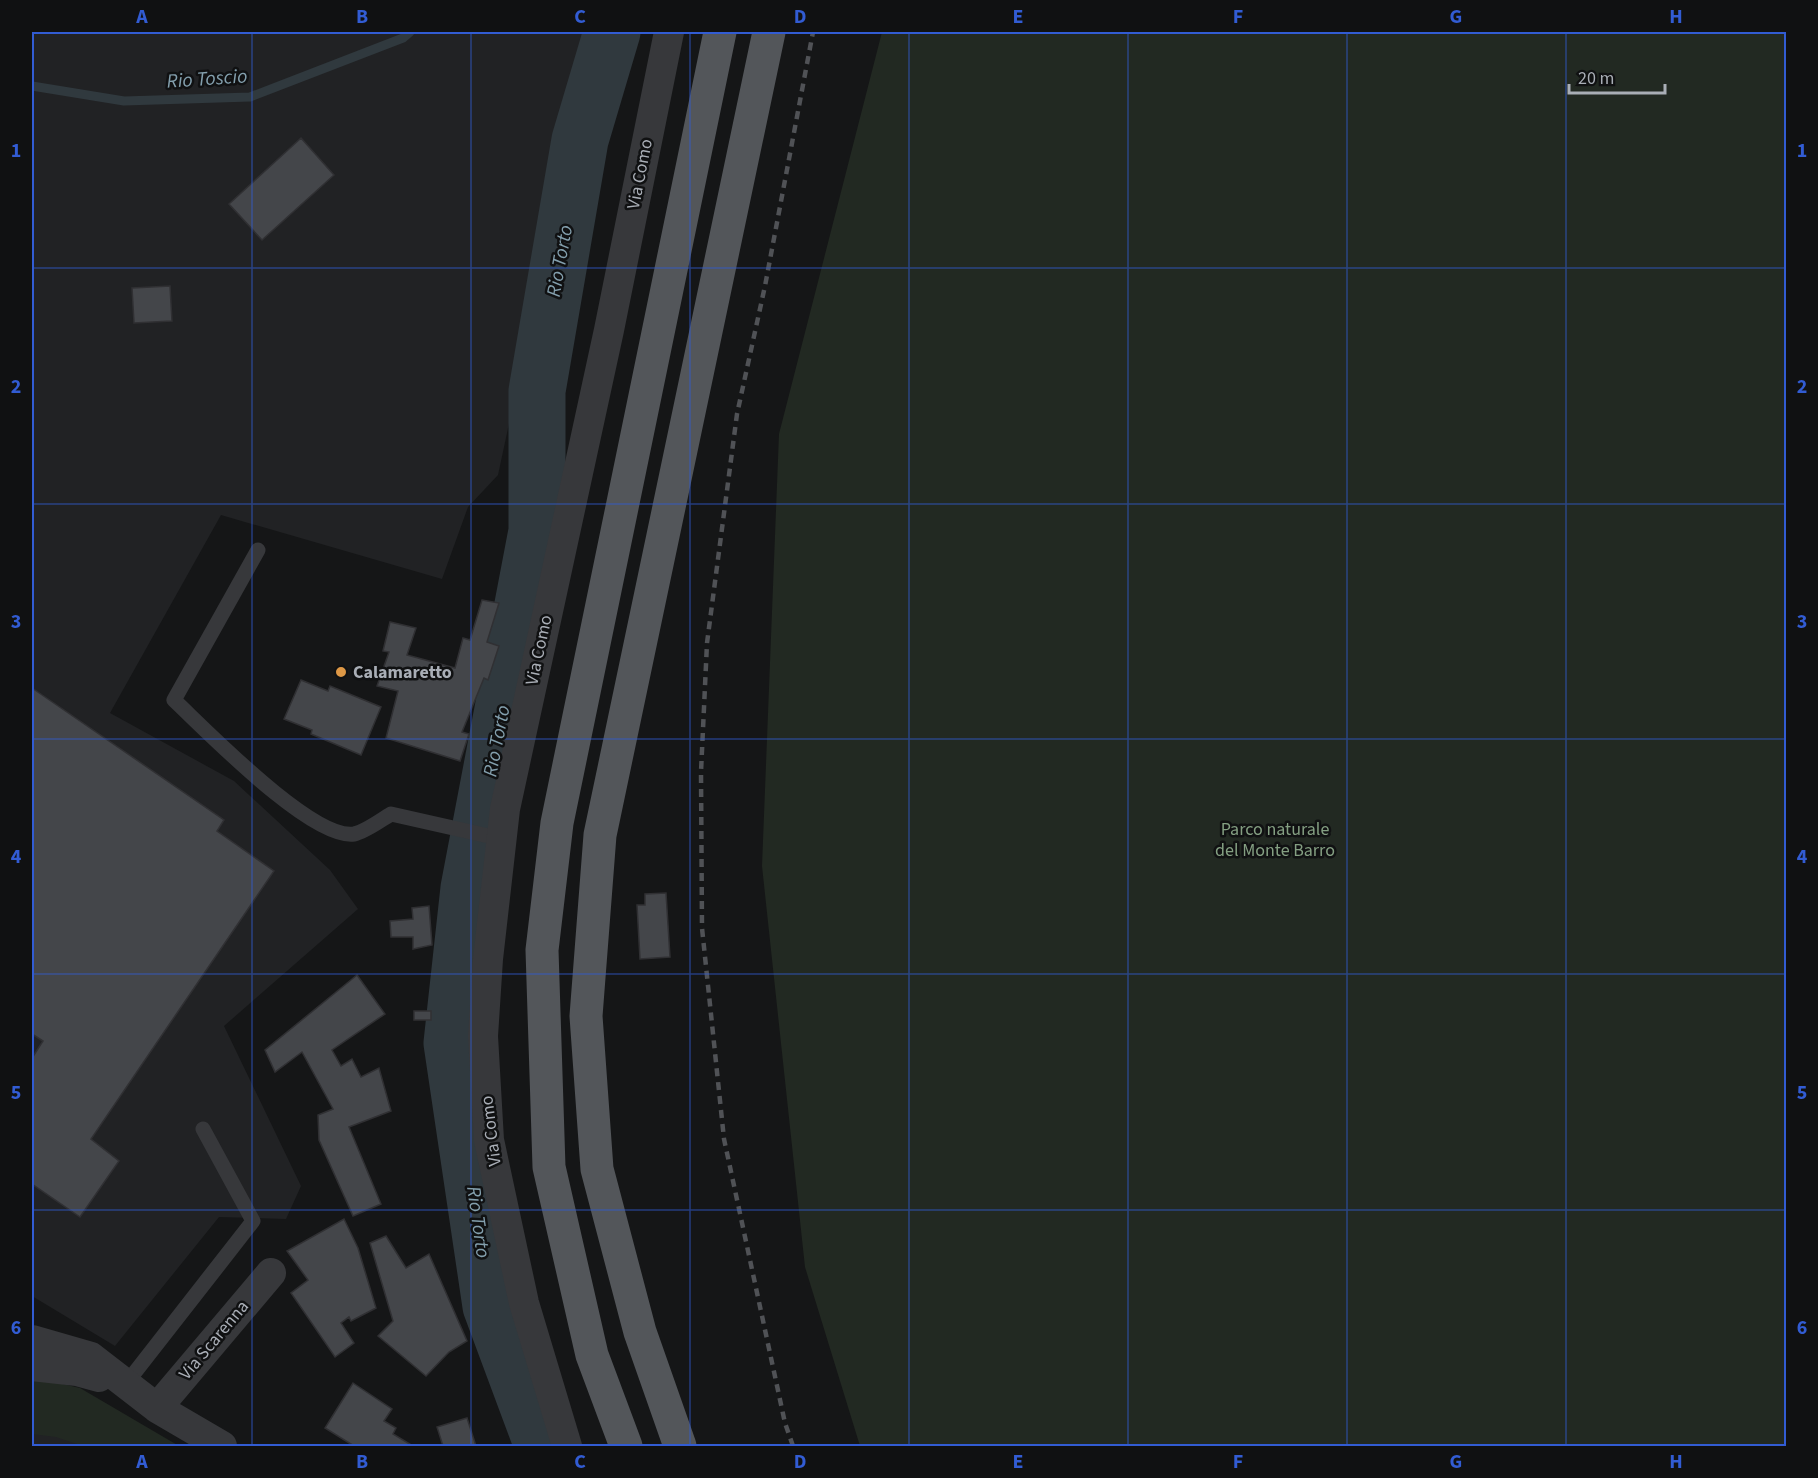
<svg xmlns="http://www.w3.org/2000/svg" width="1818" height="1478" font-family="'Source Sans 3',sans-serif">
  <rect width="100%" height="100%" fill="#151617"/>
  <!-- built -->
  <path fill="#212224" d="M32 32H593L498 475 468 507 442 579 221 515 110 713 234 781 330 870 358 909 224 1026 301 1186 286 1219 219 1217 115 1346 32 1296Z
    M32 1420 133 1446H32Z"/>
  <!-- green -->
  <path fill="#222922" d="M882 32H1786V1446H860L805 1267 762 866 779 434Z
    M32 1377 80 1388 179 1446H83L56 1437 32 1434Z"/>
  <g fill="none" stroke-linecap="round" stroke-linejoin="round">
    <!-- stream -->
    <path stroke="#30393e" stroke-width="9" d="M32 86 124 101 250 97 403 38 410 32"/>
    <!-- river -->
    <path stroke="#30393e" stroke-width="57" d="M543 1446 491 1306 452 1043 469 888 537 531V391L580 140 612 32"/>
  </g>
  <!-- building -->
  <path fill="#44464a" stroke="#303033" stroke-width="1.5" d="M301 138 334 175 262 240 229 204Z
    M170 286 172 321 134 323 132 288Z
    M482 600 499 603 487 642 499 646 488 680 484 678 462 732 469 734 460 761 386 738 398 691 377 686 389 652 383 651 390 622 416 628 407 655 455 668 463 638 470 640Z
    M301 680 328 691 330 686 381 707 361 755 311 734 312 730 284 719Z
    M32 688 224 820 217 831 274 871 91 1139 119 1161 80 1217 32 1184V1058L43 1041 32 1034Z
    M666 893 670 957 640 959 637 905H645V894Z
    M429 906 432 945 413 949V937H391L390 921 413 919 412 908Z
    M357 975 385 1014 332 1050 341 1066 352 1059 361 1077 379 1068 391 1111 349 1127 381 1204 353 1216 319 1140 318 1115 333 1109 302 1052 275 1072 265 1050Z
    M414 1011H431V1020H414Z
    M344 1219 358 1248 376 1308 351 1321 349 1317 341 1323 354 1343 335 1357 291 1293 308 1280 287 1251Z
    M386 1236 406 1268 429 1254 467 1341 449 1352 426 1376 378 1336 393 1321 370 1243Z
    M353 1383 392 1409 384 1421 396 1428 393 1434 413 1446H354L325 1428Z
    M467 1418 476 1446H443L437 1427Z"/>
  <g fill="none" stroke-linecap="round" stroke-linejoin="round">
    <!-- lane -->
    <path stroke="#37383b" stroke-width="15" d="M258 550 174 700C206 730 312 840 354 834 365 832 381 820 391 814L502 839
      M125 1385 253 1221 203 1129"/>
    <!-- street -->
    <path stroke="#37383b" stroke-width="30" d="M32 1340 91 1357 157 1408 222 1446
      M32 1366 77 1371 99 1377
      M157 1408 271 1273
      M567 1446 524 1303 489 1140 483 1036 488 959 505 809 609 330 669 32"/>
    <!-- primary -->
    <path stroke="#53565a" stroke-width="33" d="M626 1446 592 1355 549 1167 542 950 557 823 720 32
      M680 1446 640 1332 597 1169 586 1016 600 835 769 32"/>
    <!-- rail -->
    <path stroke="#505256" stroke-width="4.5" stroke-dasharray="8 6" stroke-linecap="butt" d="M793 1446 785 1423 724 1139 702 928 701 772 707 643 737 414 765 286 813 32"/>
  </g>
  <!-- grid -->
  <path fill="none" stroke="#325cd3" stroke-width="1.5" stroke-opacity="0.55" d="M252 32V1446M471 32V1446M690 32V1446M909 32V1446M1128 32V1446M1347 32V1446M1566 32V1446M32 268H1786M32 504H1786M32 739H1786M32 974H1786M32 1210H1786"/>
  <!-- markers -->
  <circle fill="#de9846" stroke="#101112" stroke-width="2" cx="341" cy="672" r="6"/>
  <g text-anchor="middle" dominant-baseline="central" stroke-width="5" stroke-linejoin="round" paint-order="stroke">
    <!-- street labels -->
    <g font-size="18" fill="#a9aeb6" stroke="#101112">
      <text transform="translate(640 174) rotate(-79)">Via Como</text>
      <text transform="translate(539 650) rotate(-78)">Via Como</text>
      <text transform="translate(491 1131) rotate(-97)">Via Como</text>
      <text transform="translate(214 1340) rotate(-50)">Via Scarenna</text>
    </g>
    <!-- poi labels -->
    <g font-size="18" font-weight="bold" fill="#a9aeb6" stroke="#101112" text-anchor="start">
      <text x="353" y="672">Calamaretto</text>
    </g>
    <!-- park labels -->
    <g font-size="18" fill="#849f82" stroke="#101112">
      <text x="1275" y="829">Parco naturale<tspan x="1275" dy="21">del Monte Barro</tspan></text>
    </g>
    <!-- water labels -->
    <g font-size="20" font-style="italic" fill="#839fad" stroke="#101112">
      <text transform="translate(207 79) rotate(-4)">Rio Toscio</text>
      <text transform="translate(560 261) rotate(-80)">Rio Torto</text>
      <text transform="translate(497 741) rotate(-79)">Rio Torto</text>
      <text transform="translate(478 1222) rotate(82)">Rio Torto</text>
    </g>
  </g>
  <!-- border -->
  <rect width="1818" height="1478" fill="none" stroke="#101112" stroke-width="66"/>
  <!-- scale -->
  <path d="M1569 84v9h96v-9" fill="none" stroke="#a9aeb6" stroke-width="3"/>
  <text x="1578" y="84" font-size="18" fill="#a9aeb6" stroke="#101112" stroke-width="4.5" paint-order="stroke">20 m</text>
  <rect x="33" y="33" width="1752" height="1412" fill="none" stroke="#325cd3" stroke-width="2"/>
  <g font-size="20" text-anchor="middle" font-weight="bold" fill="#325cd3">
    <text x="142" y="23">A</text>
    <text x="362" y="23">B</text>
    <text x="580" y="23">C</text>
    <text x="800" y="23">D</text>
    <text x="1018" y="23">E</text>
    <text x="1238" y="23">F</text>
    <text x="1456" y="23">G</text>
    <text x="1676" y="23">H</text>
    <text x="16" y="157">1</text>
    <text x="1802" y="157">1</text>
    <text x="16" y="393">2</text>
    <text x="1802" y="393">2</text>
    <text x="16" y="628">3</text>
    <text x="1802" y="628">3</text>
    <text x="16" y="863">4</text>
    <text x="1802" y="863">4</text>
    <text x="16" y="1099">5</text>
    <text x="1802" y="1099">5</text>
    <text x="16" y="1334">6</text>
    <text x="1802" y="1334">6</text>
    <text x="142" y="1468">A</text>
    <text x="362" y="1468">B</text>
    <text x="580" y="1468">C</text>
    <text x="800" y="1468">D</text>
    <text x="1018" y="1468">E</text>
    <text x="1238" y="1468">F</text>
    <text x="1456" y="1468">G</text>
    <text x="1676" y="1468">H</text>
  </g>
</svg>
